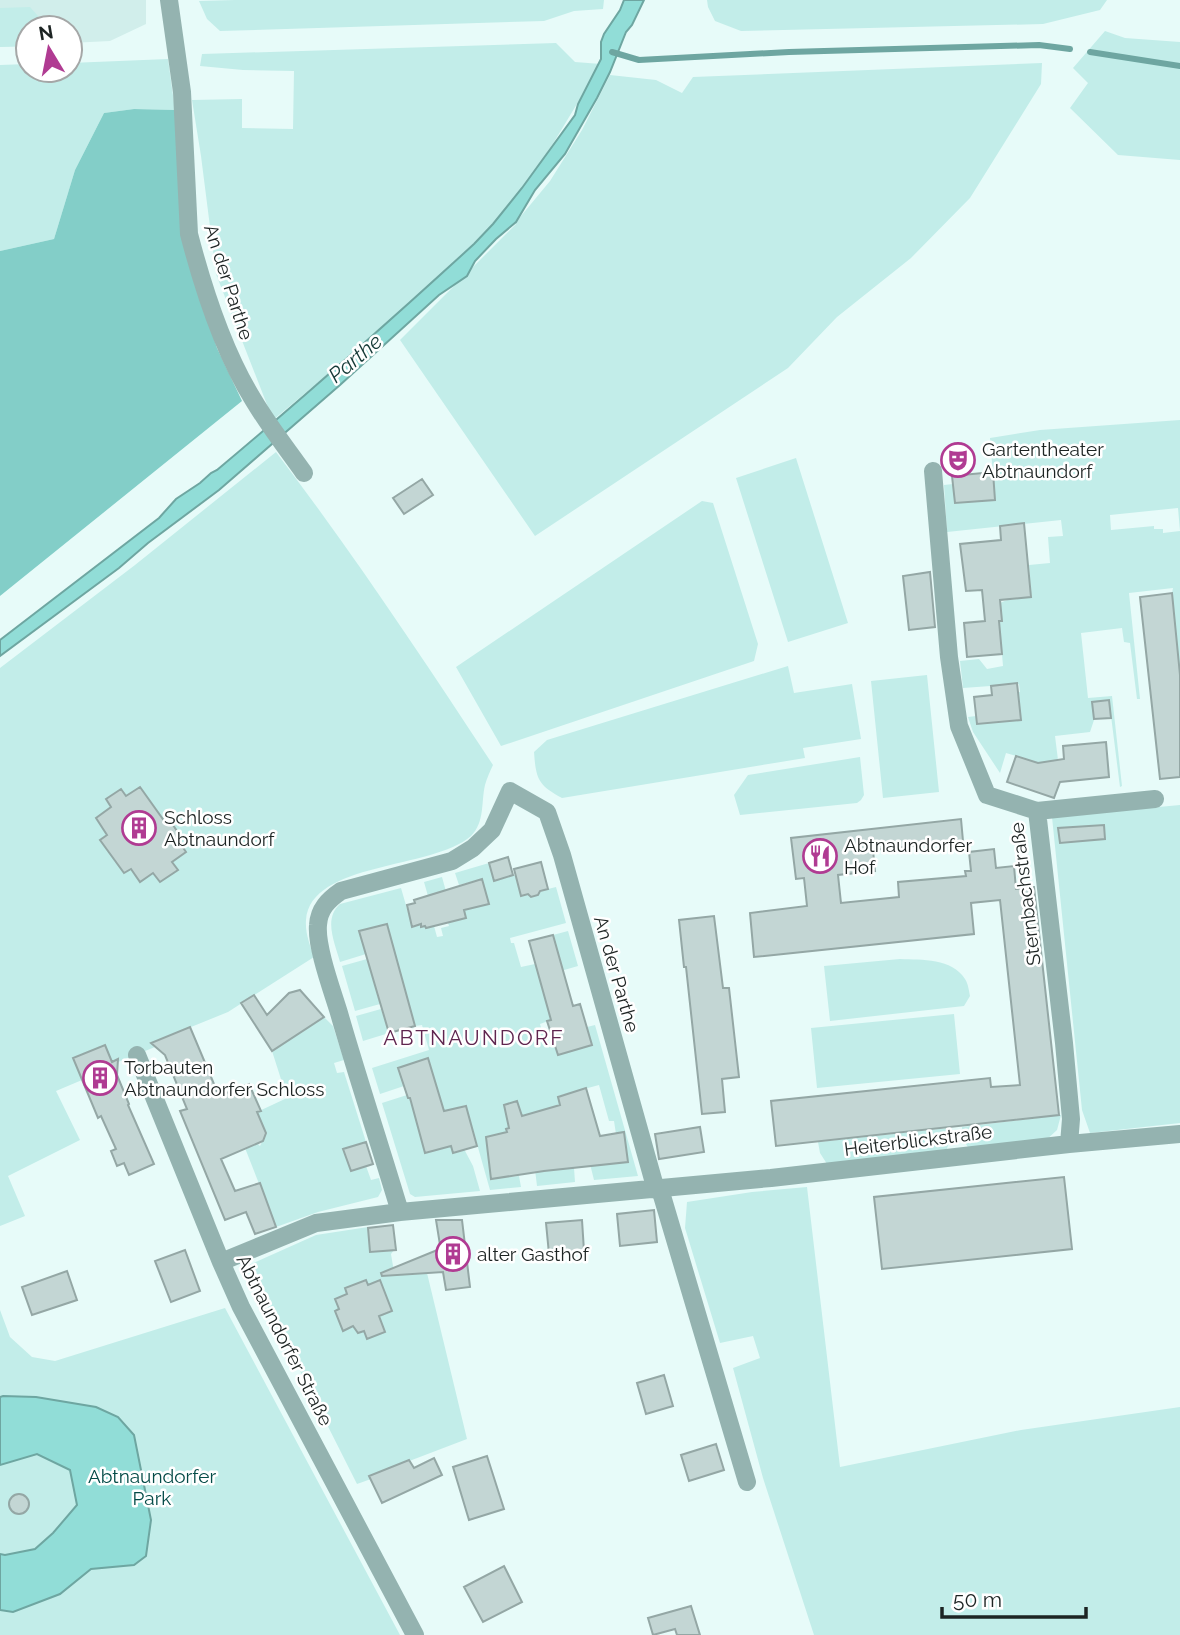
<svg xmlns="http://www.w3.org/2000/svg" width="1180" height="1635" font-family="Raleway,sans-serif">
  <rect width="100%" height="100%" fill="#e7fbf9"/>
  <!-- built -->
  <path fill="#d1eeeb" d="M0 0H146V24L110 41 70 43V28H28V46L0 47Z"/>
  <!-- green -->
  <path fill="#c2ede9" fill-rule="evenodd" d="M235 0H604L603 9 574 11 544 21 220 31 207 19 199 1Z
    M707 0H1107L1100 10 1043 24 741 31 715 21 708 7Z
    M30 7 38 16 39 28H28V46L0 47V8Z
    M1105 31 1125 38 1180 42V160L1118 155 1070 108 1088 83 1073 68Z
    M556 43 575 62 601 64 554 142 504 217 453 270 273 420 216 274 201 156 192 100 242 99V128L293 129 294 71 243 70 200 66 202 54Z
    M168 59 175 110 134 109 104 113 75 170 54 239 0 251V65L28 64V70H70V63Z
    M1042 63 1041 84 970 198 911 258 837 317 788 368 535 536 400 340 516 224V222L550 181 582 130 610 75 656 80 682 93 693 77Z
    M1180 420V675L1172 593 1173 588 1129 593 1140 699H1137L1130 643 1124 642 1122 628 1081 633 1088 698 1112 696 1122 786 1120 787 1109 700 1093 702 1094 720 1090 732 1055 736 1058 760 1046 762V765L1006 753 1000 773 973 732 968 717 976 716 977 724 1020 720 1018 692H1020L1019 684 963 688 960 661 979 659 987 669 1003 666 1000 631H997L1000 603 1007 600 1031 597 1029 565 1050 563 1048 537 1063 536 1061 520 947 532 944 485 953 484 955 503 995 500 990 438 1040 430ZM1178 508 1180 531 1163 533V529H1154V526L1111 530 1110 515Z
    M276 452C353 553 423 659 493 765 490 771 487 778 485 785 481 802 485 822 471 836 432 870 311 861 306 920 305 933 310 945 314 957L228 1012 159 1040 155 1043V1047L118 1062 115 1060H111L82 1080 56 1091 80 1140 8 1176 25 1216 0 1226V668L135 565Z
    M796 458 848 623 788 642 736 478Z
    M702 501 713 503 758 644 754 661 501 746 456 667Z
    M788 666 794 693 852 684 861 739 803 748 805 758 562 798C538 785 536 779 534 752L547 740Z
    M927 675 939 792 883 798 871 681Z
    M860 757 864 795 861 800 857 803 740 815 734 795 748 775Z
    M1180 805V1123L1090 1133 1082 1110 1052 817Z
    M489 863 494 881 515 875 521 896 528 894 531 896 538 895 540 891 556 887 566 923 510 938 511 943H514L521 967 535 964 536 967 559 961 553 935 568 931 578 966 540 977 541 986 551 1020 540 1024 542 1031H545L548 1043 556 1041 554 1044 559 1053 592 1045 587 1027 595 1025 638 1176 594 1180 579 1120 598 1140 628 1161 624 1133 616 1134 614 1121H609L599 1085 558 1096 560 1105 548 1109 574 1168 575 1182 537 1186 533 1153 517 1101 504 1105 509 1127 507 1129 509 1142 486 1138 491 1179 519 1176 521 1187 490 1190 466 1105 452 1109 417 1124 425 1153 451 1146 464 1149 473 1166 480 1191 415 1197 410 1194 382 1103 407 1095 409 1098 437 1090 409 1064 399 1068 404 1086 380 1094 372 1068 429 1050 422 1025 415 1026 387 924 359 931 366 954 340 962C335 943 323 919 340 904L401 888 412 926 421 924V927L434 926 437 937 443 936 441 928 449 926 447 920 428 896 424 882 442 877 454 920 464 910 489 904 482 879 459 885 455 873Z
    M367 959 380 1004 355 1011 342 966Z
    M900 959C922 960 952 958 965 979 968 983 969 991 970 996L964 1006 830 1021 824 966Z
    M381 1009 389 1033 363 1041 356 1016Z
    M954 1014 960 1074 817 1088 811 1028Z
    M324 1017 333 1026 344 1060 334 1063 337 1073 344 1072 366 1142 343 1150 351 1171 366 1166 371 1180 379 1178 382 1190 378 1197 318 1212 276 1227 245 1148 257 1143 260 1146 266 1133 257 1112 287 1098 272 1051Z
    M1061 1115 1057 1130 1044 1142 969 1149 963 1139 962 1127Z
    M949 1128 950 1140 946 1151 827 1164 820 1153 818 1142Z
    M807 1187 840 1467 1021 1430 1180 1407V1635H814L763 1478 733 1368 760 1358 753 1336 720 1343 685 1228 687 1202 752 1192Z
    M368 1227 370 1252 394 1250 391 1254 393 1266 397 1275 427 1273 467 1439 370 1476 371 1479 357 1484 247 1266 316 1235Z
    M225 1308 400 1635H0V1310L10 1337 32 1357 55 1361Z"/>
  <!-- forest -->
  <path fill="#83cec8" d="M134 109 175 110 186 254 217 348 242 401 0 596V251L54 239 75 170 104 113Z"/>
  <!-- water -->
  <path fill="#91ddd7" stroke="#6ea6a1" stroke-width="2" d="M624 0H644L632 25 626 32 610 72 597 98 565 154 535 190 516 222 496 239 475 261 467 276 439 295 340 385 219 490 148 543 119 568 0 656V640L159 518 176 499 200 483 211 473 217 470C304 397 390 321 474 244L493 224 522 188 575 115 578 104 601 59V42L604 34 620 10Z
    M3 1396 36 1397 96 1407 118 1417 134 1435 151 1520 146 1556 134 1565 91 1569 60 1594 13 1612 0 1610V1554L5 1555 35 1549 53 1533 77 1505 70 1470 37 1454 0 1465V1397Z"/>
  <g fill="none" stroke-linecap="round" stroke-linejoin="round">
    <!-- stream -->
    <path stroke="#6ea6a1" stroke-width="6" d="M612 52 639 60 789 52 1039 45 1070 49
      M1090 52 1180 66"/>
  </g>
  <!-- building -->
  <path fill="#c3d6d4" stroke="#94a7a5" stroke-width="2" d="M993 472 995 500 955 503 952 476Z
    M422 479 433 495 404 514 393 498Z
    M1024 523 1031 597 1000 600 1002 621H999L1002 654 967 657 964 623 985 621 982 590 966 591 960 544 1001 540 1000 526Z
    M930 572 935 627 909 630 903 576Z
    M1172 593 1180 675V777L1160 779 1140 597Z
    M1017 683 1021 720 977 724 974 697 992 695 991 686Z
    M1109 700 1111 718 1094 719 1092 702Z
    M1106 742 1109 777 1060 782 1054 798 1007 782 1016 756 1038 763 1064 759 1063 746Z
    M140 787 165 822 169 819 181 837 177 839 186 852 172 862 178 870 160 882 153 873 140 882 131 869 124 873 100 840 107 835 96 818 111 807 106 799 121 789 126 796Z
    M961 819 963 841 873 850 875 871 838 875 841 903 899 897 898 882 966 876 965 871H971L969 852 994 849 996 868 1014 866 1016 889 1034 887 1059 1115 776 1146 771 1101 990 1078 991 1087 1020 1085 1000 900 971 903 974 934 754 957 750 913 807 906 804 878 796 879 791 838Z
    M1104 825 1105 839 1060 843 1058 828Z
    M508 857 513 875 494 881 489 863Z
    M541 862 548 889 540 891 538 895 531 897 528 894 521 896 514 869Z
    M482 879 489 904 464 910 466 918 426 928 425 926 421 927V924L412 927 407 905 415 903 414 900Z
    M714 916 723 988H729L739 1077 722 1079 725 1112 702 1114 686 967H684L679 920Z
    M387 924 415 1026 389 1033 359 931Z
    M553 935 573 1006 580 1004 592 1045 558 1055 547 1021 551 1020 529 941Z
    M300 990 324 1017 272 1051 241 1003 254 995 267 1015 289 993Z
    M190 1027 219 1096 249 1084 261 1111 257 1112 266 1133 263 1141 221 1159 235 1191 260 1183 276 1227 255 1234 246 1212 225 1220 180 1111 187 1109 165 1055 151 1043Z
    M105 1045 112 1062 118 1059 117 1075 129 1104 128 1105 154 1164 129 1175 124 1163 117 1166 111 1151 116 1149 101 1116 98 1118 73 1058Z
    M428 1058 444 1111 466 1106 477 1146 453 1153 451 1146 425 1153 410 1098H408L398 1068Z
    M586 1088 600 1136 624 1132 628 1162 544 1171 491 1179 486 1137 507 1132 506 1129 509 1128 504 1105 517 1101 522 1116 560 1105 558 1097Z
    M700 1127 704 1152 659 1159 655 1134Z
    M366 1142 373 1164 351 1171 343 1149Z
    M1064 1177 1072 1249 882 1269 874 1197Z
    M654 1210 657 1242 620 1246 617 1214Z
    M436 1220H462L470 1287 446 1290 443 1272 382 1276 381 1273 452 1244 440 1245Z
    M582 1220 584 1251 549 1254 546 1223Z
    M393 1225 396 1250 370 1252 368 1228Z
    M185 1250 200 1291 171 1302 155 1261Z
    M67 1271 77 1300 32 1315 22 1287Z
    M366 1280 368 1285 380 1280 392 1311 379 1316 385 1332 367 1339 364 1331 358 1333 353 1326 343 1331 335 1311 339 1309 335 1299 347 1294 345 1288Z
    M664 1375 673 1406 646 1414 637 1383Z
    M716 1444 724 1470 689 1481 681 1455Z
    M487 1456 504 1509 469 1520 453 1467Z
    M434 1458 442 1475 382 1503 369 1476 409 1460 414 1468Z
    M9 1504a10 10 0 1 1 20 0a10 10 0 1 1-20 0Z
    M504 1566 522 1602 483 1622 464 1587Z
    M691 1606 700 1635H677L675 1629 653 1635 648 1618Z"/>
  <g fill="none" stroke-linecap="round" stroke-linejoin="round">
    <!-- minor -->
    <path stroke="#94b3b0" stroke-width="18" d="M169 0 182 92 189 234C203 288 224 353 254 401 269 426 287 449 304 473
      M933 471 949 657 959 726 987 795 1037 811 1064 1043 1071 1119 1069 1144
      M1037 811 1155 799
      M137 1055 221 1262 241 1307 415 1635
      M660 1189 747 1482
      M400 1212C380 1145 358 1079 339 1013 332 990 316 947 318 925 319 909 328 900 341 891L452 861 473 848 492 830 510 791 547 812 562 855 656 1190
      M221 1262 316 1223 400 1212 771 1178 1069 1144 1180 1134"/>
  </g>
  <!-- icons -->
  <defs>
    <g id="theatre-ring" transform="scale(1.75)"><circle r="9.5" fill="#fff" stroke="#b03b92" stroke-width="1.5"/><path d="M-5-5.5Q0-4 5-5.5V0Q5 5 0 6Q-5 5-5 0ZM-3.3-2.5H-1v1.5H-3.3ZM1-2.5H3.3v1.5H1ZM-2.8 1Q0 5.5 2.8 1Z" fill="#b03b92"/></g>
    <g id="building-ring" transform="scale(1.75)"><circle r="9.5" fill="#fff" stroke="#b03b92" stroke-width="1.5"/><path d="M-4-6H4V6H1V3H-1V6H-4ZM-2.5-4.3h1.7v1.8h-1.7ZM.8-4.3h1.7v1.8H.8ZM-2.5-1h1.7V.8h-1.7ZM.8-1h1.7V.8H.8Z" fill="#b03b92"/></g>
    <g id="restaurant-ring" transform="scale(1.75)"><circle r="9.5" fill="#fff" stroke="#b03b92" stroke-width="1.5"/><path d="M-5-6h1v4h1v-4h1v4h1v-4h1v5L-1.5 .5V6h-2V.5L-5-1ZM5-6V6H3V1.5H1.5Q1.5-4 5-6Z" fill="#b03b92"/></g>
  </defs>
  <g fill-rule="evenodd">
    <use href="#theatre-ring" x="958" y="460"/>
    <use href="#building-ring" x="139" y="828"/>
    <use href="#restaurant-ring" x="820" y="856"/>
    <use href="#building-ring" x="100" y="1078"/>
    <use href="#building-ring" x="453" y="1254"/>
  </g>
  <g text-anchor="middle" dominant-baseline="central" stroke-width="5" stroke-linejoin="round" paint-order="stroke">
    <!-- street labels -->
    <g font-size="19" fill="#1d2423" stroke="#fff">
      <text transform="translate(229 282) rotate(72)">An der Parthe</text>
      <text transform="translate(1025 894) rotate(-97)">Sternbachstraße</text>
      <text transform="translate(617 974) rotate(74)">An der Parthe</text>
      <text transform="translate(918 1140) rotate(-7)">Heiterblickstraße</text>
      <text transform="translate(285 1340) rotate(63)">Abtnaundorfer Straße</text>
    </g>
    <!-- poi labels -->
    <g font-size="19" fill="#1d2423" stroke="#fff" text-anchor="start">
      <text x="982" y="449">Gartentheater<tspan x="982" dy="22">Abtnaundorf</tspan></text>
      <text x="164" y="817">Schloss<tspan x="164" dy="22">Abtnaundorf</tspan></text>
      <text x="844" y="845">Abtnaundorfer<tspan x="844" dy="22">Hof</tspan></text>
      <text x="124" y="1067">Torbauten<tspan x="124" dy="22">Abtnaundorfer Schloss</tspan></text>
      <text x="477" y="1254">alter Gasthof</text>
    </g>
    <!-- park labels -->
    <g font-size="19" fill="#034b47" stroke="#fff">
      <text x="152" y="1476">Abtnaundorfer<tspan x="152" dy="22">Park</tspan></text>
    </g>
    <!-- water labels -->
    <g font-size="21" font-style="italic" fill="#143936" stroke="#fff">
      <text transform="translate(355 358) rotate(-40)">Parthe</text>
    </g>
    <!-- neighbourhood labels -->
    <g font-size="21" letter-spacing="2" fill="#5f254f" stroke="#fff">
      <text x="474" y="1037">ABTNAUNDORF</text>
    </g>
  </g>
  <!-- north arrow -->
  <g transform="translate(49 49) rotate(350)"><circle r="33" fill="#ffffff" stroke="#a5a7a7" stroke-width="2"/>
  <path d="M0-5L12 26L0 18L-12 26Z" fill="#b03b92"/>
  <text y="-10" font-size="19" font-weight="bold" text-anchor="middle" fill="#1d2423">N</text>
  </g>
  <!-- scale -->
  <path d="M942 1607v10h144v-10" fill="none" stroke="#1d2423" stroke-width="3.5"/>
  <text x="953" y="1607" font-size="21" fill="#1d2423" stroke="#ffffff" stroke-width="5" paint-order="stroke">50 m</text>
</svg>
